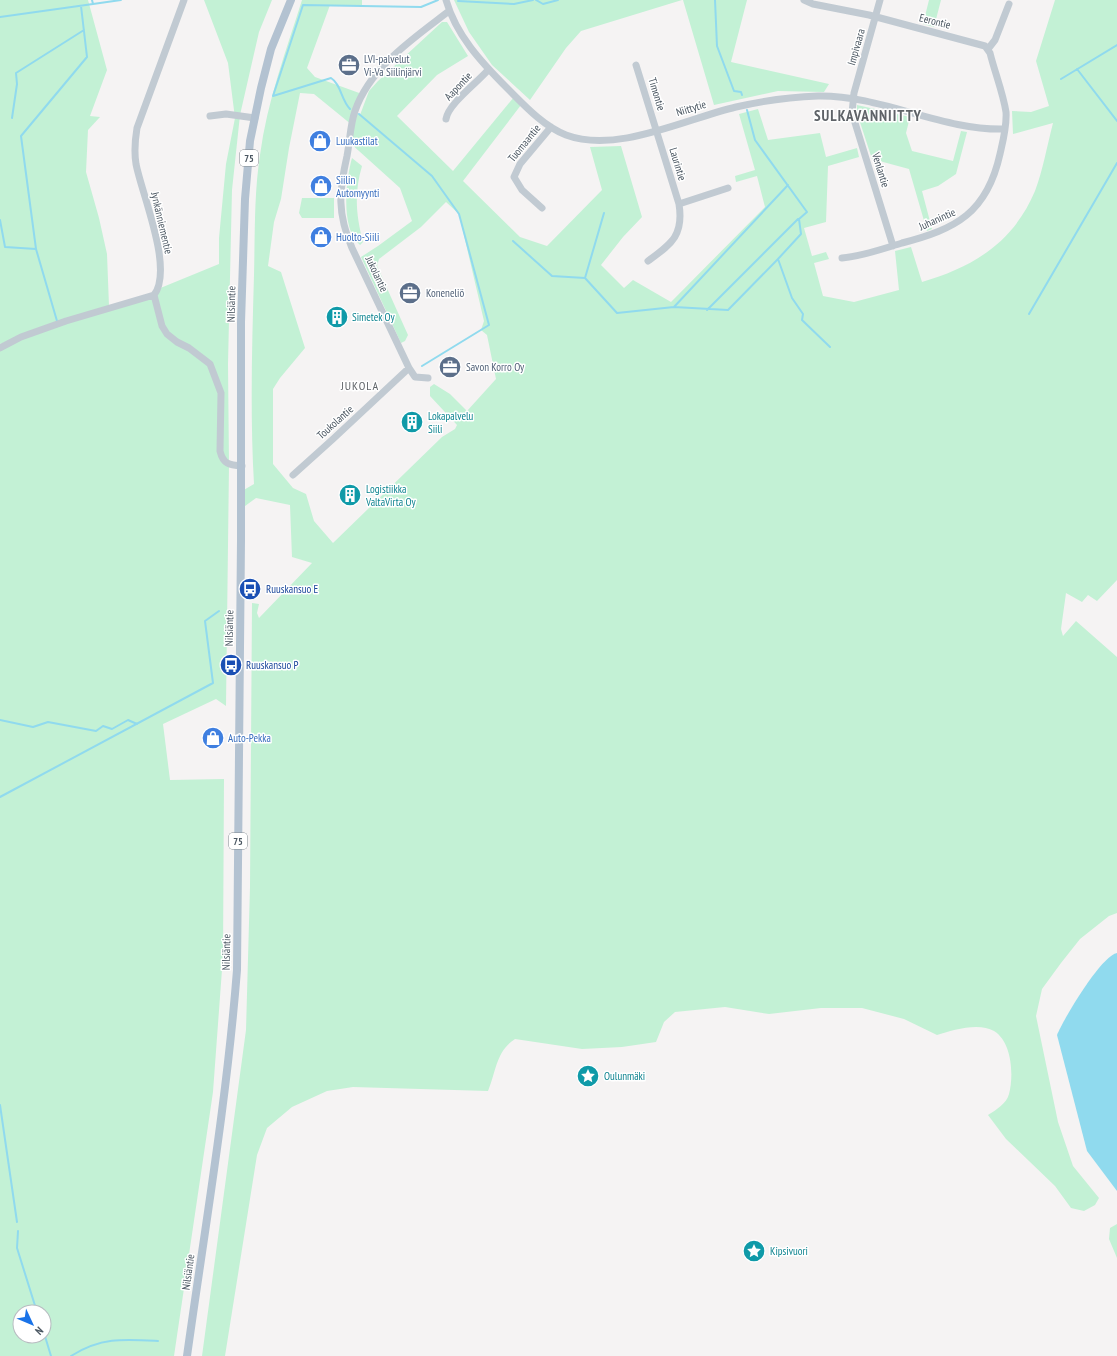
<svg xmlns="http://www.w3.org/2000/svg" width="1117" height="1356" font-family="'PT Sans Narrow',sans-serif">
  <rect width="100%" height="100%" fill="#f5f3f3"/>
  <!-- green -->
  <path fill="#c3f1d5" fill-rule="evenodd" d="M0 0H88L107 70 90 116 100 117 88 130 86 172 99 218 107 254 109 306 0 344Z
    M204 0H272L259 32 240 115 232 190 228 364 229 465 226 706 216 699 163 724 170 780 224 779 223 956 213 1092 174 1356H0V348L21 337 147 297 158 289 219 264V238L226 164 235 118 228 63ZM20 1312H44V1336H20Z
    M302 0H362V5H330L307 68 315 77 362 94 355 113 360 115 369 91 378 81 442 22H447L468 56 437 75 397 116 453 171 514 97 521 105 463 181 520 237 547 246 602 190 590 147 621 146 642 217 623 237 601 265 624 288 633 280 671 302 765 207 757 176 736 182 735 176 755 170 739 114 758 109 768 140 820 133 826 157 857 148 859 157 828 166 826 222 804 228 812 256 826 252 829 259 814 263 823 296 854 302 899 290 895 251 911 247 922 282C973 267 1013 243 1035 191 1043 170 1047 146 1053 123L1013 134 1012 111 1031 112 1049 106 1036 61 1055 0H1117V580L1097 601 1088 595 1082 602 1066 593 1061 629 1063 636 1076 621 1117 657V913L1109 916 1080 939 1061 963 1042 989 1036 1016 1058 1122 1073 1166 1099 1198 1095 1205 1084 1211 1071 1208 1055 1186 1006 1139 988 1115C996 1110 1007 1103 1009 1094 1014 1075 1012 1042 994 1031 979 1022 952 1030 937 1035L904 1019 862 1008H821L769 1014 725 1007 675 1012 664 1022 656 1042 622 1047 582 1049 515 1039C496 1051 496 1072 488 1091L353 1087 327 1091 292 1107 267 1128 257 1155 225 1356H202L246 1030 250 887 252 603 259 604 257 613 259 618 312 563 292 557 290 505 256 498 241 509 242 491 254 484C250 415 252 345 254 275 255 235 254 194 260 155 267 102 286 51 302 0ZM300 93 314 94 352 125 349 142 400 188 412 221 378 246 361 257 401 343 405 341 408 335 377 266 379 259 421 227 446 202 459 214 484 321 481 330 487 335 496 379 467 411 450 394 434 384 430 387V396L457 425 455 429 442 437 333 543 314 521 306 494 293 488 273 464V389L280 378 305 348 281 272 268 266 274 222 281 199 289 148Z
    M454 0H682L581 31 566 48 530 100 492 65 469 32Z
    M683 0H747L731 62 829 84 824 92 778 91 714 105Z
    M929 0H941L934 27 923 24Z
    M857 105 910 117 906 133 912 151 953 161 961 131 967 132 956 174 938 186 922 191 932 229 927 231 909 169 872 159 857 113Z
    M352 158 362 166C354 193 356 215 363 242L360 245C340 229 346 179 352 158Z
    M302 198H334V218H302L299 213Z
    M1117 1224V1258L1109 1239 1110 1228Z"/>
  <!-- water -->
  <path fill="#90daee" d="M1117 953V1191L1087 1151 1057 1035C1064 1018 1101 956 1117 953Z"/>
  <g fill="none" stroke-linecap="round" stroke-linejoin="round">
    <!-- stream -->
    <path stroke="#90daee" stroke-width="2" d="M536 0 543 4 558 0
      M715 0 717 46 734 91 741 92 742 95
      M458 1 514 4 533 0
      M93 4 121 0
      M0 17 93 4 92 0
      M1077 69 1117 121
      M1061 79 1117 45
      M273 96 303 5 421 7 438 0
      M273 96 331 78C341 84 341 100 350 109
      M747 110 755 140 807 212 799 219 801 234 778 259 792 298 803 314 802 320 830 347
      M359 114 432 176 459 214 489 325 422 366
      M12 118 17 84 16 73 84 30
      M604 213 585 278 617 313 674 307 788 185
      M0 220 5 247 36 249 57 321
      M513 241 552 276 585 278
      M36 249 21 136 87 57 81 6
      M674 307 728 310 778 259
      M707 310 798 219
      M1029 314 1117 163
      M0 720 33 727 48 722 96 731 103 726 112 729 128 720 137 724
      M0 797 213 683 205 621 219 611
      M0 1105 17 1222
      M18 1231 17 1248 37 1312
      M44 1333 51 1356
      M71 1356C101 1337 124 1339 158 1341"/>
    <!-- minor -->
    <path stroke="#c1cad2" stroke-width="7" d="M446 0C456 35 481 62 507 88 524 105 543 126 566 135 617 154 685 119 736 107 762 101 790 97 818 96 882 95 942 131 1005 129
      M804 0 813 4 869 15 985 46 990 53C995 73 1003 93 1006 112 1007 126 1003 141 1000 154 987 213 956 229 902 243 882 249 863 256 842 258
      M880 0 854 93 852 113 893 246
      M988 49 995 40 1009 4
      M636 65 679 204C684 236 671 244 648 261
      M210 116 226 114 255 118
      M446 119C448 104 478 82 488 70
      M679 204 728 188
      M542 208 522 190 514 177 520 164 551 127
      M154 295 162 326 167 334 177 342 189 348 210 364 221 393 220 451C223 464 229 465 242 466
      M0 348 21 337 66 321 154 295C174 269 142 195 136 164 134 152 135 140 137 128L184 0
      M428 378 415 377 409 368 352 248C337 213 339 191 347 156 350 141 350 125 355 111 370 67 414 38 449 11
      M293 475 333 439 409 368"/>
    <!-- major -->
    <path stroke="#b3c2d1" stroke-width="8" d="M187 1356C205 1227 227 1099 237 970L241 540V322L245 199 250 141 261 88 271 49 291 0"/>
  </g>
  <!-- icons -->
  <defs>
    <g id="office-disc" transform="scale(1.15)"><circle r="9.5" fill="#5c6f8a" stroke="#fff"/><path d="M-6-3h4V-5.5h4V-3h4V5H-6ZM-1-4.5V-3h2v-1.5ZM-6 0V1H6V0Z" fill="#fff"/></g>
    <g id="shop-disc" transform="scale(1.15)"><circle r="9.5" fill="#3f7fe0" stroke="#fff"/><path d="M-5-2.5h2.3a2.7 3.5 0 0 1 5.4 0H5L5.5 6h-11ZM-1.5-2.5h3a1.5 2.3 0 0 0-3 0Z" fill="#fff"/></g>
    <g id="building-disc" transform="scale(1.15)"><circle r="9.5" fill="#0f9aa8" stroke="#fff"/><path d="M-4-6H4V6H1V3H-1V6H-4ZM-2.5-4.3h1.7v1.8h-1.7ZM.8-4.3h1.7v1.8H.8ZM-2.5-1h1.7V.8h-1.7ZM.8-1h1.7V.8H.8Z" fill="#fff"/></g>
    <g id="bus-disc" transform="scale(1.15)"><circle r="9.5" fill="#1a4fb4" stroke="#fff"/><path d="M-5-6H5V4H4V6H2V4H-2V6H-4V4H-5ZM-3.5-4V0h7V-4ZM-3.5 1.2v1.5H-2V1.2ZM2 1.2v1.5H3.5V1.2Z" fill="#fff"/></g>
    <g id="sight-disc" transform="scale(1.15)"><circle r="9.5" fill="#0f9aa8" stroke="#fff"/><path d="M0-6L1.8-2.2L6-1.7L2.9 1.2L3.7 5.4L0 3.3L-3.7 5.4L-2.9 1.2L-6-1.7L-1.8-2.2Z" fill="#fff"/></g>
  </defs>
  <g fill-rule="evenodd">
    <use href="#office-disc" x="349" y="65"/>
    <use href="#shop-disc" x="320" y="141"/>
    <use href="#shop-disc" x="321" y="186"/>
    <use href="#shop-disc" x="321" y="237"/>
    <use href="#office-disc" x="410" y="293"/>
    <use href="#building-disc" x="337" y="317"/>
    <use href="#office-disc" x="450" y="367"/>
    <use href="#building-disc" x="412" y="422"/>
    <use href="#building-disc" x="350" y="495"/>
    <use href="#bus-disc" x="250" y="589"/>
    <use href="#bus-disc" x="231" y="665"/>
    <use href="#shop-disc" x="213" y="738"/>
    <use href="#sight-disc" x="588" y="1076"/>
    <use href="#sight-disc" x="754" y="1251"/>
  </g>
  <g text-anchor="middle" dominant-baseline="central" stroke-width="3" stroke-linejoin="round" paint-order="stroke">
    <!-- shield labels -->
    <g fill="#fff" stroke="#808990" stroke-width="1">
      <rect x="240" y="150" width="18" height="16" rx="3"/>
      <rect x="229" y="833" width="18" height="16" rx="3"/>
    </g>
    <g font-size="10" font-weight="bold" fill="#4a5661">
      <text x="249" y="158">75</text>
      <text x="238" y="841">75</text>
    </g>
    <!-- street labels -->
    <g font-size="11" fill="#4a5661" stroke="#fff">
      <text transform="translate(935 21) rotate(14)">Eerontie</text>
      <text transform="translate(856 47) rotate(-74)">Impivaara</text>
      <text transform="translate(458 86) rotate(-47)">Aapontie</text>
      <text transform="translate(657 94) rotate(73)">Timontie</text>
      <text transform="translate(691 108) rotate(-17)">Niittytie</text>
      <text transform="translate(524 143) rotate(-51)">Tuomaantie</text>
      <text transform="translate(678 164) rotate(73)">Laurintie</text>
      <text transform="translate(881 170) rotate(73)">Venlantie</text>
      <text transform="translate(937 219) rotate(-24)">Juhanintie</text>
      <text transform="translate(162 223) rotate(77)">Jynkänniementie</text>
      <text transform="translate(377 274) rotate(65)">Jukolantie</text>
      <text transform="translate(231 304) rotate(-89)">Nilsiäntie</text>
      <text transform="translate(335 422) rotate(-42)">Toukolantie</text>
      <text transform="translate(229 628) rotate(-89)">Nilsiäntie</text>
      <text transform="translate(226 952) rotate(-89)">Nilsiäntie</text>
      <text transform="translate(188 1272) rotate(-82)">Nilsiäntie</text>
    </g>
    <!-- service labels -->
    <g font-size="11" fill="#4e5e75" stroke="#fff" text-anchor="start">
      <text x="364" y="59">LVI-palvelut<tspan x="364" dy="13">Vi-Va Siilinjärvi</tspan></text>
      <text x="426" y="293">Koneneliö</text>
      <text x="466" y="367">Savon Korro Oy</text>
    </g>
    <!-- shop labels -->
    <g font-size="11" fill="#366cbe" stroke="#fff" text-anchor="start">
      <text x="336" y="141">Luukastilat</text>
      <text x="336" y="180">Siilin<tspan x="336" dy="13">Automyynti</tspan></text>
      <text x="336" y="237">Huolto-Siili</text>
      <text x="228" y="738">Auto-Pekka</text>
    </g>
    <!-- culture labels -->
    <g font-size="11" fill="#0d838f" stroke="#fff" text-anchor="start">
      <text x="352" y="317">Simetek Oy</text>
      <text x="428" y="416">Lokapalvelu<tspan x="428" dy="13">Siili</tspan></text>
      <text x="366" y="489">Logistiikka<tspan x="366" dy="13">ValtaVirta Oy</tspan></text>
      <text x="604" y="1076">Oulunmäki</text>
      <text x="770" y="1251">Kipsivuori</text>
    </g>
    <!-- transit labels -->
    <g font-size="11" fill="#164399" stroke="#fff" text-anchor="start">
      <text x="266" y="589">Ruuskansuo E</text>
      <text x="246" y="665">Ruuskansuo P</text>
    </g>
    <!-- neighbourhood labels -->
    <g font-size="12" letter-spacing="1" fill="#5f6368" stroke="#fff">
      <text x="360" y="385">JUKOLA</text>
    </g>
    <!-- district labels -->
    <g font-size="15" font-weight="bold" letter-spacing="1" fill="#5f6368" stroke="#fff">
      <text x="868" y="115">SULKAVANNIITTY</text>
    </g>
  </g>
  <!-- north arrow -->
  <g transform="translate(32 1324) rotate(134)"><circle r="19" fill="#ffffff" stroke="#b7bbc0"/>
  <path d="M0-3L7 15L0 10L-7 15Z" fill="#1a73e8"/>
  <text y="-6" font-size="11" font-weight="bold" text-anchor="middle" fill="#4a5661">N</text>
  </g>
</svg>
